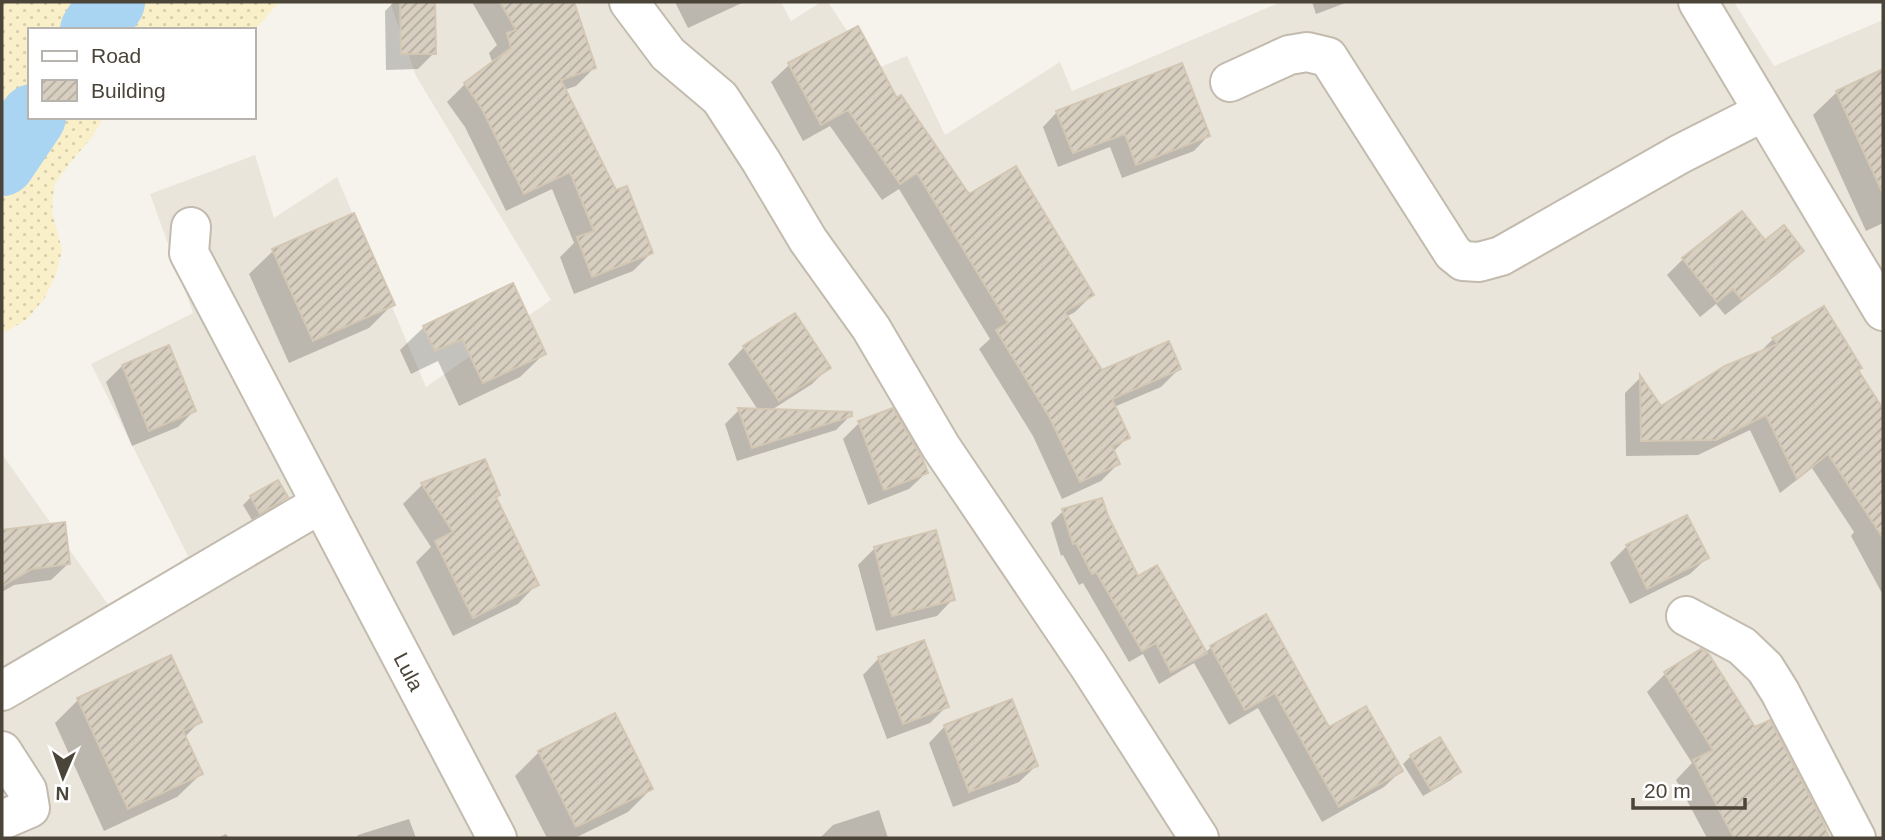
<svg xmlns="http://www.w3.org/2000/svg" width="1885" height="840" font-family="Arial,sans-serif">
  <defs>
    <pattern id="sand-dots" width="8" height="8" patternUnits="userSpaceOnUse" patternTransform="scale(1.75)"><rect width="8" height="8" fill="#f9efc9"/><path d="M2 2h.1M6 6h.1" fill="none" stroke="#d7cead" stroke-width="1.8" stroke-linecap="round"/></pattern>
    <pattern id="building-hatch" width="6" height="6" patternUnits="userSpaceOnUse" patternTransform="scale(1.75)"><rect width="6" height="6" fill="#d8cfc1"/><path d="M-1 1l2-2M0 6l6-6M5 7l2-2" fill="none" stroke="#b1aa9e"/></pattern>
  </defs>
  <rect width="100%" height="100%" fill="#f6f3ec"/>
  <!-- residential -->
  <path fill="#eae5da" d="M390 2H781L791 21 821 2H828L873 70 907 56 945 135 1060 62 1072 91 1281 2H1734L1774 66 1883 20V838H2V454L112 610 188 556 91 364 193 313 150 194 255 155 274 218 337 177 426 387 551 300 416 76Z"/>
  <!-- sand -->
  <path fill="url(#sand-dots)" d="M2 2H279L254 31 30 30V117H104L92 137 69 164 54 185 52 211 62 250 56 275 44 299 27 319 2 334Z"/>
  <!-- shadow -->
  <path fill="#0003" d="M394 2H433L434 53 418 69 386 70 385 11Z
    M472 2H573L594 68 576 86 564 90 615 193 651 253 633 271 574 294 560 257 574 243 552 189 506 211 465 127 447 102 465 84 493 64 489 53 497 45Z
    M675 2H744L688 28Z
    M1312 2H1348L1316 14Z
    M857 28 897 101 969 196 1092 295 1075 312 1066 317 1101 372 1179 369 1161 387 1114 407 1128 437 1113 452 1118 464 1101 481 1062 499 1033 436 979 349 990 339 899 189 882 200 830 126 803 141 771 82 789 65Z
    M1883 70V223L1866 231 1813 115 1837 92Z
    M1057 112 1208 136 1194 151 1122 178 1110 147 1058 167 1043 127Z
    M353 216 393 304 369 328 289 363 249 274 273 251Z
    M1765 243 1802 251 1785 268 1725 315 1716 304 1700 317 1667 275 1683 259Z
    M424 327 544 354 520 377 459 406 438 361 411 374 400 350Z
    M1773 339 1856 371 1883 412V595L1851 536 1854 532 1812 468 1780 493 1750 430 1698 455 1626 456 1625 393 1640 378 1660 408 1758 354Z
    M744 347 829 367 812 384 770 411 851 415 836 430 737 461 725 424 739 410H758L728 364Z
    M122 366 194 411 178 427 132 446 106 382Z
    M859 423 926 473 909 489 868 505 843 439Z
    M422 485 494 498 537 584 518 604 453 636 416 562 431 547 403 504Z
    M251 497H286L278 505 252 520 243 505Z
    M1063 511 1106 517 1137 578 1205 653 1211 647 1328 729 1401 771 1384 787 1322 822 1258 708 1229 725 1194 663 1159 684 1143 654 1129 662 1083 583 1079 585 1063 555 1061 556 1051 523Z
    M1686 517 1707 558 1690 574 1630 604 1610 563 1627 546Z
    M63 524 68 564 51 580 14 585 2 592V532Z
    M934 532 953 599 937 616 876 631 858 565 874 549Z
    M1701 651 1822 823 1827 838H1707L1676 780 1692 763 1647 692 1665 674Z
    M879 658 947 706 930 723 887 739 863 675Z
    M78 700 200 721 184 738 201 774 177 797 104 831 55 723Z
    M945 726 1036 766 1019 782 953 807 929 743Z
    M539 752 651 789 628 812 575 838H547L515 776Z
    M1411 756 1459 772 1451 780 1423 796 1403 764Z
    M879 810 888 838H820L833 825Z
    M409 819 416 838H356L358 835Z
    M226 834 229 838H217Z"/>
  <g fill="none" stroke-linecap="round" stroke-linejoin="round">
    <!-- river -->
    <path stroke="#a9d4f2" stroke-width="66" d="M93 30 112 2
      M2 163 33 117"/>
  </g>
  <!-- building -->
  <path fill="url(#building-hatch)" stroke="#d3c7b4" stroke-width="2" d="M400 2H435L436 54H401Z
    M500 2H574L596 68 561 80 616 190 627 186 653 253 592 277 577 237 594 231 570 172 524 194 482 109 464 83 511 48 507 33 516 30Z
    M858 26 897 98 901 95 969 194 1016 166 1094 295 1065 312 1102 370 1169 341 1181 369 1112 399 1130 438 1112 446 1120 464 1080 482 1050 418 996 330 1008 323 917 173 900 184 848 110 821 125 788 63Z
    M1182 63 1210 136 1136 165 1125 134 1073 153 1056 111Z
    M1883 69V194L1836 91Z
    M1742 211 1765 240 1784 225 1804 251 1742 300 1733 289 1717 302 1682 258Z
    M354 213 395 305 313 341 272 249Z
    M513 283 546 354 483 383 462 339 435 351 423 326Z
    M1824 306 1862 368 1858 370 1883 409V538L1828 454 1797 479 1766 415 1716 440 1641 441 1640 375 1661 406 1725 366 1778 344 1772 338Z
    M795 313 831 368 779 401 743 346Z
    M169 345 196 411 149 431 122 365Z
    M738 408 852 412V416L752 448Z
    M893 408 922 458 928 473 884 490 858 421Z
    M485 459 500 495 496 497 539 585 473 618 435 541 453 532 421 483Z
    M278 480 288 497 260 514 250 496Z
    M1102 498 1108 516 1138 576 1157 565 1207 653 1171 672 1156 643 1142 651 1096 572 1092 574 1076 543 1073 544 1062 509Z
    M1687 515 1709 558 1647 589 1626 545Z
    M65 522 70 564 32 569 2 586V530Z
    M936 530 955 600 892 616 874 547Z
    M1266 614 1329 727 1366 706 1403 771 1339 807 1275 693 1245 710 1210 646Z
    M924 640 949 707 903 724 878 657Z
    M1701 649 1708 653 1755 727 1770 720 1823 822 1829 838H1734L1693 760 1713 750 1664 672Z
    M171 655 202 722 183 731 203 774 128 809 77 698Z
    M1012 699 1038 766 969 792 944 725Z
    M615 713 653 789 576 827 538 751Z
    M1440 737 1461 772 1431 790 1410 755Z"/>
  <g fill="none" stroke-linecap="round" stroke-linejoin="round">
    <!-- minor casing -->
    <g stroke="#c2bbae" stroke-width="42">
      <g id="minor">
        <path d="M629 2 668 54 720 98 761 161 808 240 871 328 941 447 1089 666 1199 838"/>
        <path d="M1698 2 1883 311"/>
        <path d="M1230 82 1289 55 1307 52 1328 57 1453 253 1463 261 1479 262 1501 256 1680 154 1763 112"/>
        <path id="s1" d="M191 227 189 253 497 838"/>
        <path d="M1686 616 1742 646 1765 668 1780 692 1856 838"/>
        <path d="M2 691 320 504"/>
        <path d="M2 751 27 790 30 808 2 820"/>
      </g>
    </g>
    <!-- minor -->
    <use href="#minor" stroke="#fff" stroke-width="38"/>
  </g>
  <g text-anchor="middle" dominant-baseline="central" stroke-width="7" stroke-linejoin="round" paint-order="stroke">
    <!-- street labels -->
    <g font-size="21" fill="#4b4439" stroke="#fff">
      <text stroke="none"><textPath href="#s1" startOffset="499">Lula</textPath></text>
    </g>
  </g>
  <!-- border -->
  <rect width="1885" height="840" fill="none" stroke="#4b4439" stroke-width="7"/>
  <!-- legend -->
  <rect x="28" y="28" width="228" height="91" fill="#ffffff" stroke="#b7b4b0" stroke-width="2"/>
  <rect x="42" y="51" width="35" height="10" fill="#ffffff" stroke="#b7b4b0" stroke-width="2"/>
  <text x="91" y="63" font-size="21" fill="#4b4439">Road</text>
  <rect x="42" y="80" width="35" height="21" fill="url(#building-hatch)" stroke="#b7b4b0" stroke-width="2"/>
  <text x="91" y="98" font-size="21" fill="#4b4439">Building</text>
  <!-- north arrow -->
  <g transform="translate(63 777) rotate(182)" stroke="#ffffff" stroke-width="5" paint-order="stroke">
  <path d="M0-5L12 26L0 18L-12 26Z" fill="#4b4439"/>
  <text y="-10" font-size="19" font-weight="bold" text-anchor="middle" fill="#4b4439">N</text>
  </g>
  <!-- scale -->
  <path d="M1633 798v10h112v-10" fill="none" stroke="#4b4439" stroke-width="3.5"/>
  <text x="1644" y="798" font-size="21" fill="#4b4439" stroke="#ffffff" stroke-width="5" paint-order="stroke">20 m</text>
</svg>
